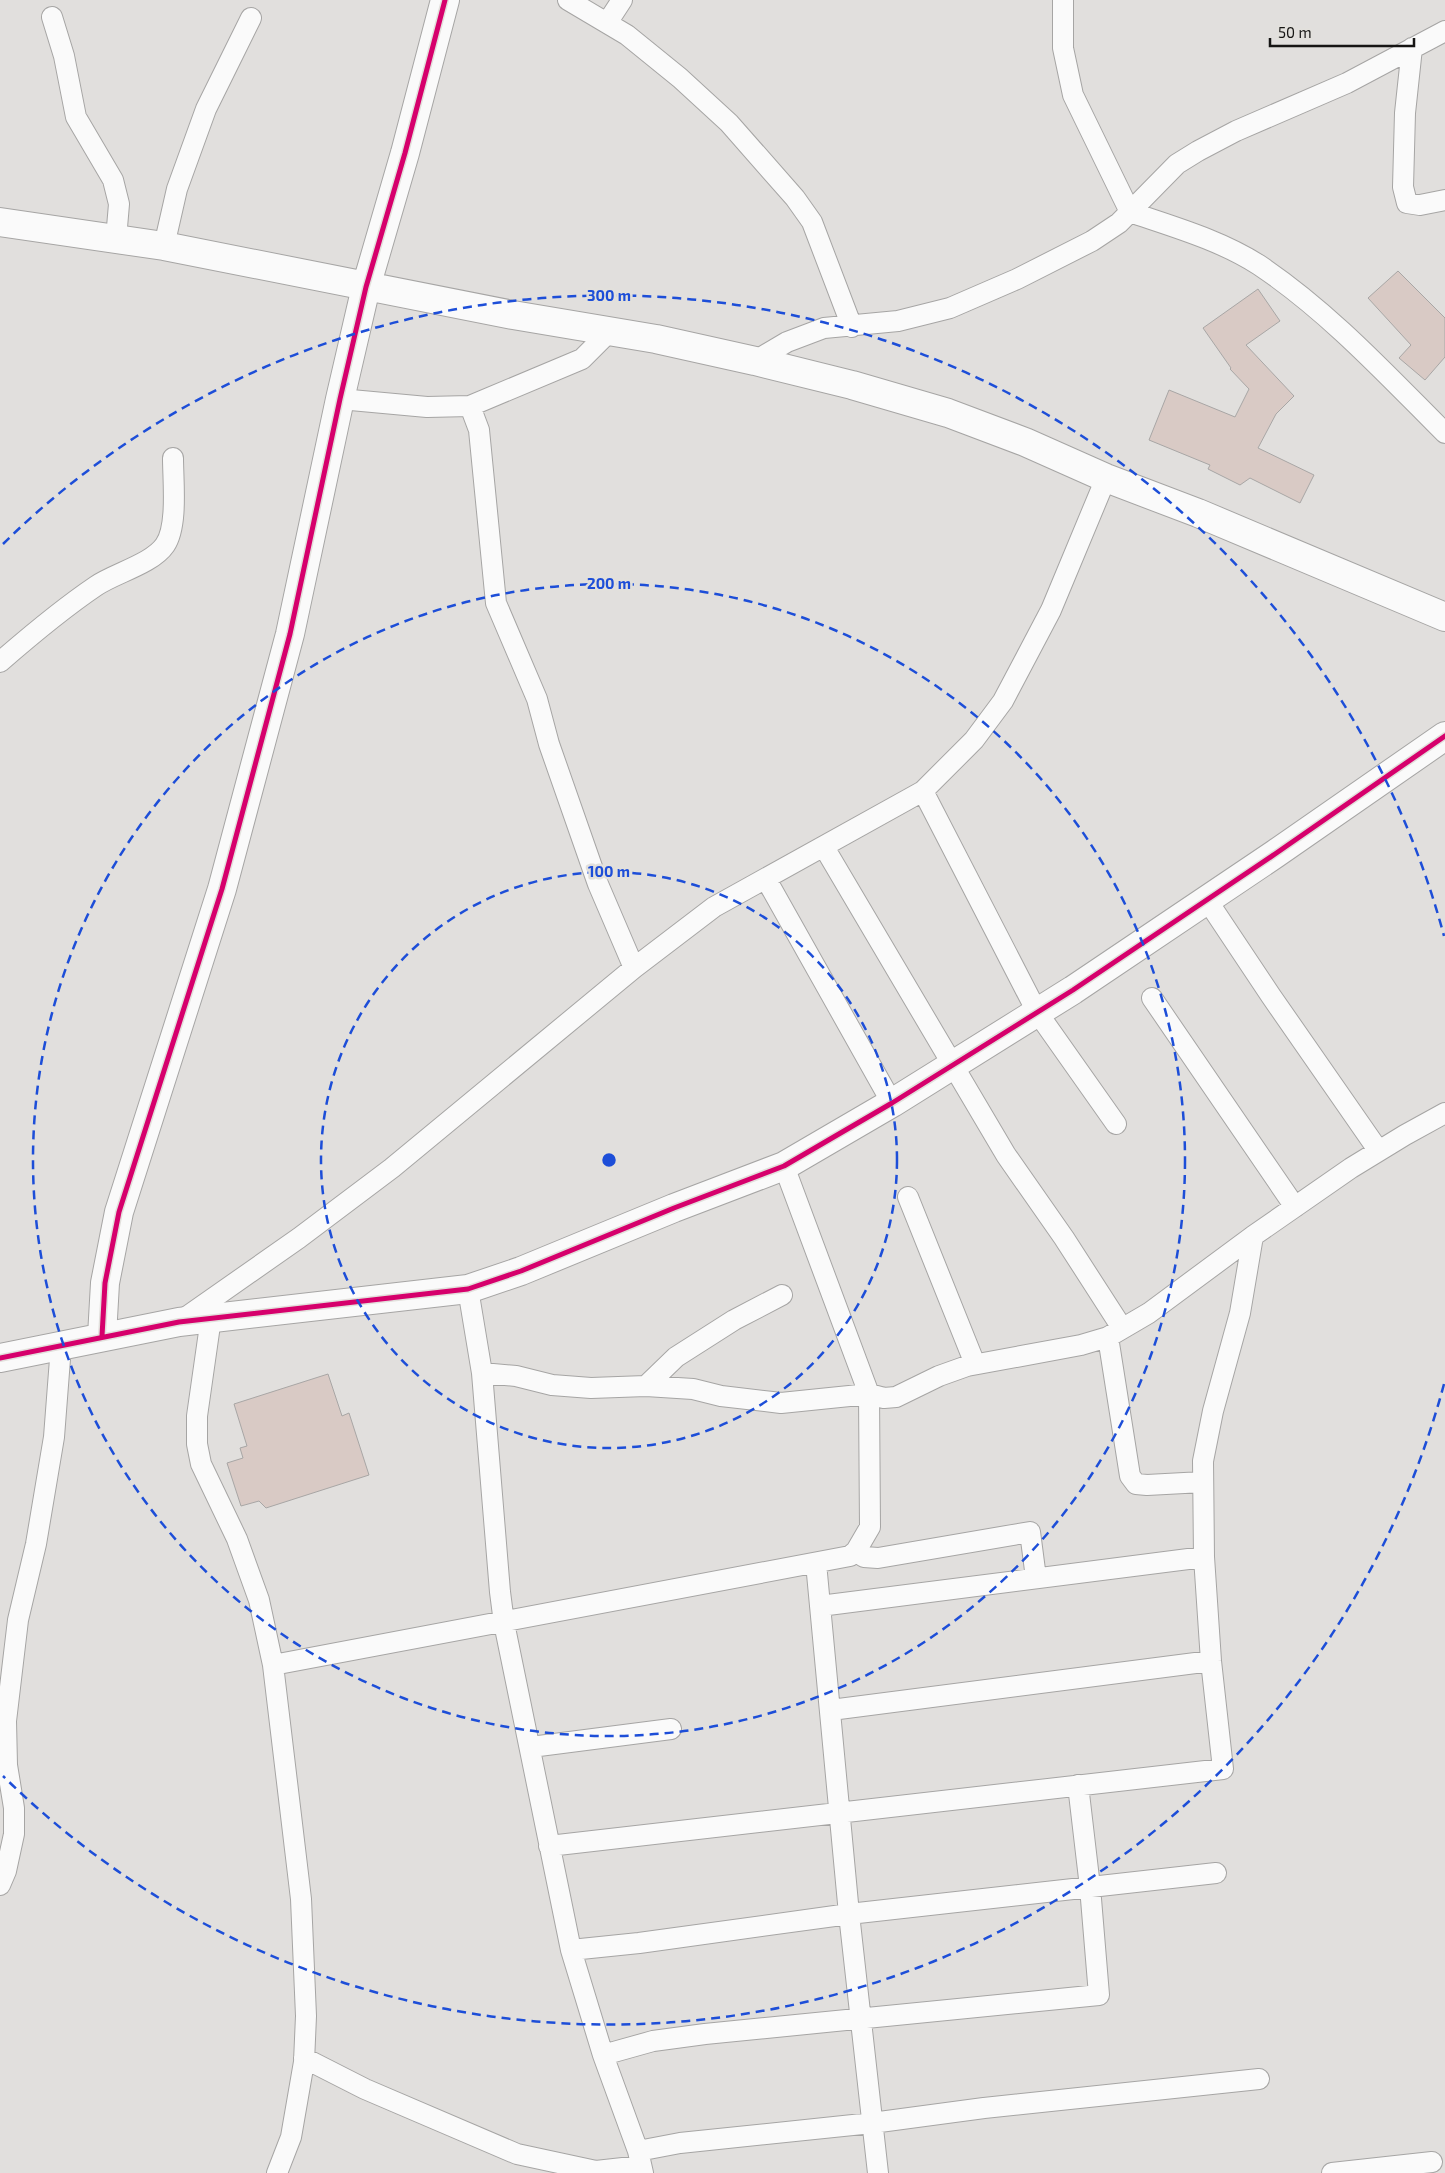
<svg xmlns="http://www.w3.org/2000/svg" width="1445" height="2173" font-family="'Exo 2',sans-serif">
  <rect width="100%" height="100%" fill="#e1dfdd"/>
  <!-- building -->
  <path fill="#d9cac5" stroke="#a8a6a5" d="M1398 271 1445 318V357L1425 380 1399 358 1411 345 1368 298Z
    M1258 289 1280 321 1246 345 1294 396 1276 414 1258 448 1314 475 1300 503 1250 478 1240 485 1208 469 1210 465 1149 440 1169 390 1235 417 1249 389 1230 369 1231 368 1203 328Z
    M328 1374 342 1416 349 1413 369 1475 266 1508 259 1501 241 1506 227 1463 243 1458 240 1448 247 1446 234 1404Z"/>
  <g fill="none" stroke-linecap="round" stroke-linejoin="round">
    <!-- street casing -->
    <g stroke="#a6a5a4" stroke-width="22">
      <path id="street" d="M568 0 627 35 680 78 729 123 795 198 812 222 852 327
        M1063 0V48L1073 95 1130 212C1174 227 1220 240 1259 265 1329 312 1386 374 1445 433
        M52 17 64 56 76 117 113 180 119 204 116 239
        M607 23 622 0
        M1412 48 1405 113 1403 187 1407 203 1420 205 1445 200
        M164 246 177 189 206 109 251 18
        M755 361 787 342 824 328 898 321 950 308 1017 279 1092 241 1119 223 1177 164 1198 151 1236 131 1347 83 1445 31
        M340 399 427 407 470 406 582 359 609 332
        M470 406 479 430 496 603 537 699 549 744 598 884 634 968
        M0 662C31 635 62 609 96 586 115 573 152 564 165 545 178 526 173 481 173 458
        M923 791 1037 1012 1116 1124
        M824 847 1006 1155 1064 1238 1122 1328
        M766 879 892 1103
        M1207 900 1271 996 1378 1150
        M1152 998 1295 1207
        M908 1197 975 1364
        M468 1289 482 1373 500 1592 504 1623 571 1950 603 2055 638 2151 643 2173
        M211 1318 197 1416V1444L201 1464 237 1539 259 1600 273 1665 301 1899 306 2016 304 2062 291 2137 277 2173
        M182 1320 299 1238 392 1168 634 968 714 907 923 791 974 740 1003 701 1051 610 1106 478
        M1108 1337 1130 1476 1136 1484 1147 1485 1203 1482
        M482 1373 516 1376 552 1385 591 1388 646 1386 693 1389 721 1396 781 1403 869 1394 884 1398 896 1397 939 1376 967 1366 1081 1345 1108 1337 1149 1313 1253 1236 1351 1168 1405 1135 1445 1113
        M646 1386 676 1357 734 1320 782 1295
        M856 1551 864 1557 878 1558 1030 1532 1036 1578
        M816 1563 849 1914 878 2173
        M820 1606 1204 1557
        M273 1665 850 1556 856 1551 870 1527 869 1394 784 1166
        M831 1710 1211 1661
        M531 1747 671 1729
        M549 1846 1223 1769 1211 1661 1204 1557 1203 1461 1213 1411 1240 1313 1253 1236
        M0 1885 6 1871 14 1834V1808L7 1765 6 1721 18 1620 36 1544 54 1437 61 1346
        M571 1950 639 1943 849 1914 1216 1873
        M603 2055 653 2041 705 2034 1099 1995 1090 1887 1078 1785
        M304 2058 365 2089 517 2154 596 2171 641 2166
        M638 2151 680 2143 872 2123 984 2108 1259 2079
        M1332 2173 1432 2162"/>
    </g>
    <!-- secondary casing -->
    <g stroke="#a6a5a4" stroke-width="30">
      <path id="secondary" d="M0 222 164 246 513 315 656 339 755 361 852 385 948 413 1025 442 1106 478 1198 513 1445 617
        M102 1336 105 1283 119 1212 222 889 290 634 340 399 366 287 405 153 445 0
        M0 1358 179 1322 468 1289 521 1271 674 1208 784 1166 892 1103 1073 990 1275 854 1445 736"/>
    </g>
    <!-- street -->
    <use href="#street" stroke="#fafafa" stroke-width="20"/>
    <!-- secondary -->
    <use href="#secondary" stroke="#fafafa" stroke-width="28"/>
    <!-- cycleway casing -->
    <g stroke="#e2e0dc" stroke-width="8">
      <path id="cycleway" d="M102 1336 105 1283 119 1212 222 889 290 634 340 399 366 287 405 153 445 0
        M0 1358 179 1322 468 1289 521 1271 674 1208 784 1166 892 1103 1073 990 1275 854 1445 736"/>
    </g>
    <!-- cycleway -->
    <use href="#cycleway" stroke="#d6006c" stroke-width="5"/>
  </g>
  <!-- distance rings -->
  <g fill="none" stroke="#1d4ed8" stroke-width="2.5" stroke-dasharray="9 6">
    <circle cx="609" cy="1160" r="288"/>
    <circle cx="609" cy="1160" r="576"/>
    <path d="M1444 1384A864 864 0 0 1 3 1776M3 544A864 864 0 0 1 1444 936"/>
  </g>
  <circle cx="609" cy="1160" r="8" fill="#1d4ed8" stroke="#e2e0dc" stroke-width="2.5"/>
  <g font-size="15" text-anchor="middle" font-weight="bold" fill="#1d4ed8" stroke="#e2e0dc" stroke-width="5" stroke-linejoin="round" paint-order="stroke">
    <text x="609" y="301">300 m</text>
    <text x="609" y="589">200 m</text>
    <text x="609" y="877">100 m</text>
  </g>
  <!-- scale -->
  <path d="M1270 38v8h144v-8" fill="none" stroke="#161514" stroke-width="2.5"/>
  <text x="1278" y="38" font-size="15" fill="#161514" stroke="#e2e0dc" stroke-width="4" paint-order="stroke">50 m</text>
</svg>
